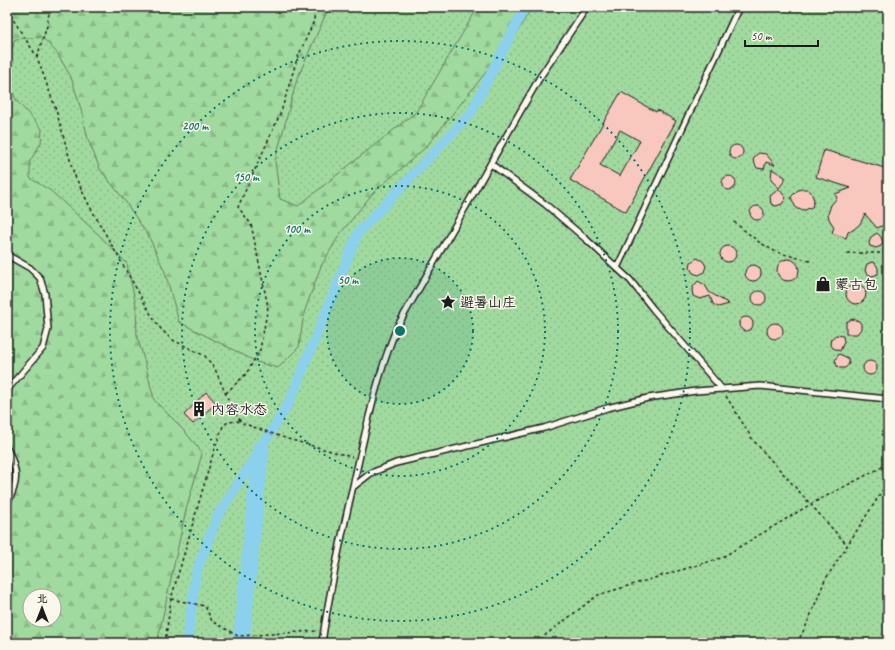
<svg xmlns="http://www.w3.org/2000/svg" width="895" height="650" font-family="Caveat,'LXGW WenKai TC',sans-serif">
  <defs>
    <pattern id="grass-dots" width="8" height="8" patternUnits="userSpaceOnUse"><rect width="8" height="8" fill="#a1da9f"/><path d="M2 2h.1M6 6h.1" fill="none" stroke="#8aba88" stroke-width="1.8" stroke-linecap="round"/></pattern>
    <pattern id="forest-firs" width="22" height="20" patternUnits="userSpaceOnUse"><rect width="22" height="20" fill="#a1da9f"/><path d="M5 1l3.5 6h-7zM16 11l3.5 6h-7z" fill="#8aba88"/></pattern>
  </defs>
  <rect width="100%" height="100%" fill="#fbf7ec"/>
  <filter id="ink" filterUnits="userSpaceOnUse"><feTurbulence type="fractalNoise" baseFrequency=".025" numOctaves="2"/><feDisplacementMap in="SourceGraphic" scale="8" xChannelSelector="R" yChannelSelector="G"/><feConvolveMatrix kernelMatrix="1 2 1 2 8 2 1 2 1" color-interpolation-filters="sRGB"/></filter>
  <g filter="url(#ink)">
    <!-- grass -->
    <path fill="url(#grass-dots)" stroke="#5e7b5e" fill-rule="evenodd" d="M7 7H888V643H7ZM30 596H54V620H30Z"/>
    <!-- forest -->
    <path fill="url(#forest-firs)" stroke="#5e7b5e" fill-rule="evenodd" d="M7 7H329L297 79 275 161 280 199 298 206 416 112 478 7H532L515 36 426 147 373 193 340 234 321 266 304 313 299 347 278 368 257 362 179 322 165 272 149 237 125 201 100 169 88 139 81 109 71 77 57 53 42 37 15 39 7 64Z
      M7 78 16 100 42 129 41 143 30 161V178L51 191 98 234 127 264 136 305 137 336 145 363 154 400 177 423 198 447 202 454 186 510 157 643H7ZM30 596H54V620H30Z"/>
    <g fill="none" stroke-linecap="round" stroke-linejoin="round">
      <!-- canal -->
      <path stroke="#8bd1ed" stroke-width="10" d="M187 643 196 573 217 517 289 403 358 233 471 113 525 7"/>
      <!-- river -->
      <path stroke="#8bd1ed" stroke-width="17" d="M241 643 261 448"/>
    </g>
    <!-- building -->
    <path fill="#f8c8be" stroke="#1c1c1c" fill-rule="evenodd" d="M621 92 656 112 657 110 676 121 626 212 570 180ZM620 130 640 141 620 176 600 165Z
      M729 152a7 7 0 1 1 14 0a7 7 0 1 1-14 0Z
      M824 150 888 169V198L885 207 888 211V221L886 224 877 228 865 214 860 224 853 230 848 232 846 238 832 233 834 227 829 219 828 214 831 205 837 198 835 194 851 188 816 177Z
      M759 153 766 154 775 165 766 162 764 169 757 168 753 160 756 155Z
      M772 169 785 177V180L779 188 772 181 771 178Z
      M722 183a7 7 0 1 1 14 0a7 7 0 1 1-14 0Z
      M779 189 786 198 782 204 776 206 771 204 770 196Z
      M802 189H807L811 192 814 200 812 207 805 210 797 209 795 206 791 197 798 190Z
      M750 213a7 7 0 1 1 14 0a7 7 0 1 1-14 0Z
      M877 233 881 237 883 243 881 246 876 248 870 246 869 243 871 237Z
      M720 254a8 8 0 1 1 16 0a8 8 0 1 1-16 0Z
      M697 258 703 261 706 266 704 272 699 275 693 273 690 268 691 262Z
      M777 270a11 11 0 1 1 22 0a11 11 0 1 1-22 0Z
      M872 262 875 263 878 268V274L872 276 866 273 865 270 867 264Z
      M745 273a8 8 0 1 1 16 0a8 8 0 1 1-16 0Z
      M698 281 705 285 709 292 729 304 718 307 713 304 710 296 700 299 695 297 693 296 692 290 693 287Z
      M846 294a10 10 0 1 1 20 0a10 10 0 1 1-20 0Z
      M752 298a7 7 0 1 1 14 0a7 7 0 1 1-14 0Z
      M739 324a7 7 0 1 1 14 0a7 7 0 1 1-14 0Z
      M852 319 859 321 861 324V329L857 334H846V322Z
      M767 331a8 8 0 1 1 16 0a8 8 0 1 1-16 0Z
      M836 335 843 336 844 342 840 351 833 348 830 344 831 339Z
      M839 354 848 358 849 364 845 368H839L837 366 835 360Z
      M863 368a7 7 0 1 1 14 0a7 7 0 1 1-14 0Z
      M206 392 216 403 193 424 184 415Z"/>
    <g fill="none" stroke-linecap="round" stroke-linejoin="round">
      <!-- service casing -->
      <g stroke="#1c1c1c" stroke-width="8">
        <path id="service" d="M491 164 545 204 587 240 630 280 653 309 722 389
          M7 255 30 268 40 278 45 294 48 329 43 348 7 390
          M617 268 739 7
          M7 448C18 471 19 481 7 504
          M353 487 371 473 396 463 544 428 607 408 648 398 696 391 760 386 888 399
          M322 643C330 586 343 529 356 473 367 424 378 373 397 327L540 77 587 7"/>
      </g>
      <!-- path -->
      <path stroke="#1c1c1c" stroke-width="1.5" stroke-dasharray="3 3" stroke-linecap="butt" d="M7 10 37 57 56 110 74 174 89 205 153 318 161 329 171 339 205 356 215 369 233 411 242 423 288 439 352 457
        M37 57 47 26 50 7
        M734 222 759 242 776 252 810 261
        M847 253H888
        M226 393 246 374 260 350 268 307 251 224 238 207 281 112 297 59 314 21 315 7
        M726 396 753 440 847 545
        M171 599 205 606 212 621 238 636 316 631
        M165 643 171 599 213 454 223 426 228 422 237 421 242 423
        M535 643 598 595 721 558 811 504 888 464
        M797 643 807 624 825 580 888 482"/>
      <!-- service -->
      <use href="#service" stroke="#fbf7ec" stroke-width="5"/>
    </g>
  </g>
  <!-- distance rings -->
  <circle cx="400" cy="331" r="73" fill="#0f766e" fill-opacity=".12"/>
  <g fill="none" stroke="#0f766e" stroke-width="2" stroke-dasharray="2 4">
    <circle cx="400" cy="331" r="73"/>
    <circle cx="400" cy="331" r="145"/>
    <circle cx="400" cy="331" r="218"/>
    <circle cx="400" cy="331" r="290"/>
  </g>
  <!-- icons -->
  <defs>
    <g id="shop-bare" transform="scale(1.2)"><path d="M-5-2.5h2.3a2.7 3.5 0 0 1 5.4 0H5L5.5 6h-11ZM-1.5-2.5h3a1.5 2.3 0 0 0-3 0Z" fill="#1c1c1c" stroke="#fbf7ec" stroke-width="2.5" paint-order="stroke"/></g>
    <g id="sight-bare" transform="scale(1.2)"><path d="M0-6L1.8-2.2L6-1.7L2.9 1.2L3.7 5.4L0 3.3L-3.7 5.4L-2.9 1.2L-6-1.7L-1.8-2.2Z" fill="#1c1c1c" stroke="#fbf7ec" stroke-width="2.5" paint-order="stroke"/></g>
    <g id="building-bare" transform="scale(1.2)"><path d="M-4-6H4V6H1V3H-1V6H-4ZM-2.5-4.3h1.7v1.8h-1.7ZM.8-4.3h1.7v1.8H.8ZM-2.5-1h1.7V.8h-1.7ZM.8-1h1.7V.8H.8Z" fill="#1c1c1c" stroke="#fbf7ec" stroke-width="2.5" paint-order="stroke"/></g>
  </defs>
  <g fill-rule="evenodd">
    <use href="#shop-bare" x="823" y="284"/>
    <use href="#sight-bare" x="448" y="302"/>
    <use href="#building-bare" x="199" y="409"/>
  </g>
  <g text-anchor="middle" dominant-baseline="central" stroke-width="3" stroke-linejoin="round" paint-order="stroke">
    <!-- poi labels -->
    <g font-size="14" fill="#1c1c1c" stroke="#fbf7ec" text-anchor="start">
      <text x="835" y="284">蒙古包</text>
      <text x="460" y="302">避暑山庄</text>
      <text x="211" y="409">内容水态</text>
    </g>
  </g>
  <circle cx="400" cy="331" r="6" fill="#0f766e" stroke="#fbf7ec" stroke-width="2"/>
  <g font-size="12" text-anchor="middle" font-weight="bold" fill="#0f766e" stroke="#fbf7ec" stroke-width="3" stroke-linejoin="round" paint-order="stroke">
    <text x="195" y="130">200 m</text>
    <text x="246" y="181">150 m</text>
    <text x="297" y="233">100 m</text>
    <text x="348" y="284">50 m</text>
  </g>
  <!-- margin -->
  <rect width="895" height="650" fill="none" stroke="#fbf7ec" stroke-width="24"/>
  <rect x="12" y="12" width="871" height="626" fill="none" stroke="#1c1c1c" stroke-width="1.5" filter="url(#ink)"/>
  <!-- north arrow -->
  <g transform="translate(42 608)"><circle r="19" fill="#fbf7ec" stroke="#a29f99"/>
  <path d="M0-3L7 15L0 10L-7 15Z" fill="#1c1c1c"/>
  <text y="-6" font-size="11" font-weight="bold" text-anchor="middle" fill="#1c1c1c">北</text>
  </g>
  <!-- scale -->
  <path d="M745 40v6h73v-6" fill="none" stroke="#1c1c1c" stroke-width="2"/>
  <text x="751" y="40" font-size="12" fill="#1c1c1c" stroke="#fbf7ec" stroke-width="3" paint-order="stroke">50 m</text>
</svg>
